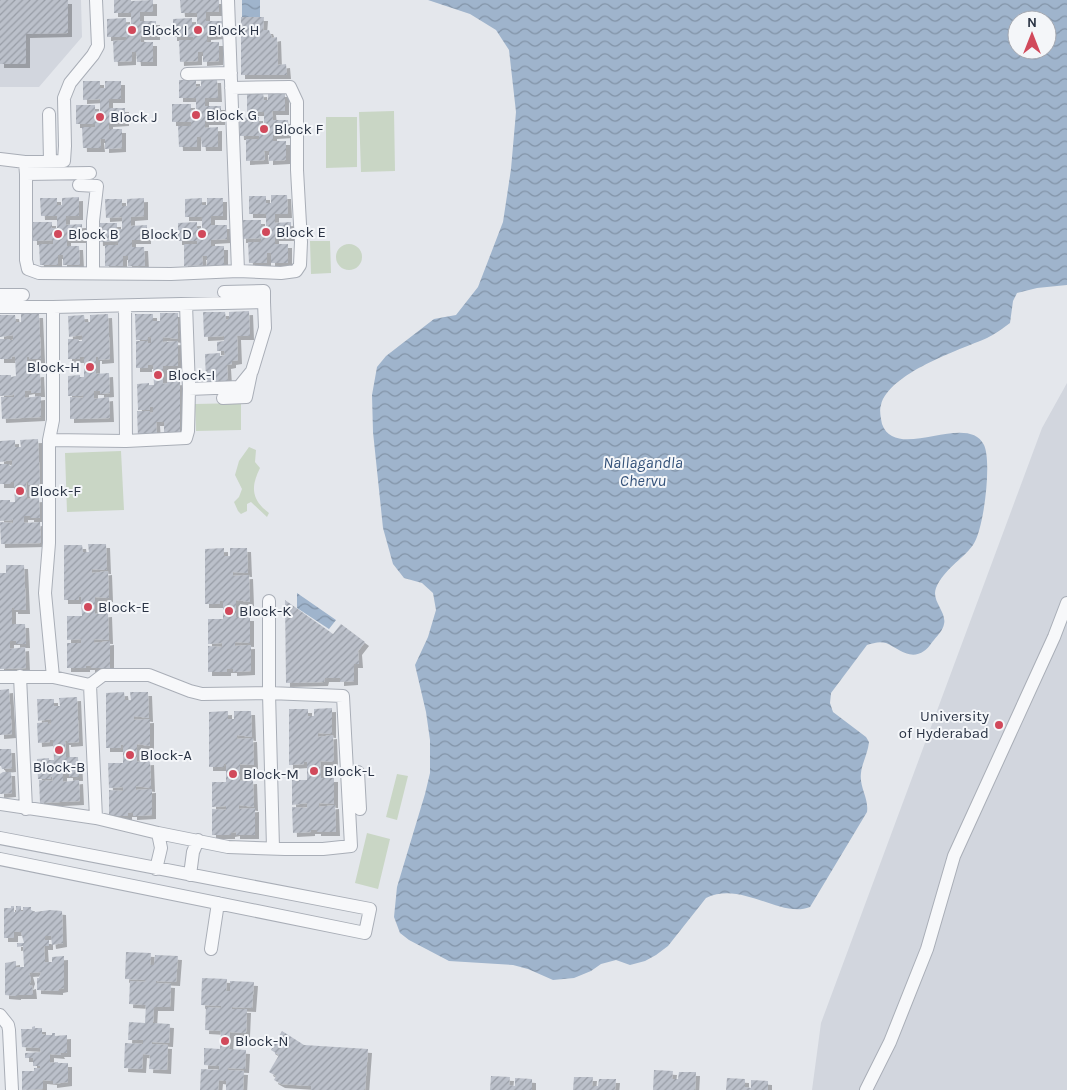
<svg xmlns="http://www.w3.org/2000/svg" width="1067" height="1090" font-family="Karla,sans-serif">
  <defs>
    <pattern id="water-waves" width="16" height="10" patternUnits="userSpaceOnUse" patternTransform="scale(1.25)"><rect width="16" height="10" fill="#9fb4cc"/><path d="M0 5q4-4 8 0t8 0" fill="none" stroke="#8293a7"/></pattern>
    <pattern id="building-hatch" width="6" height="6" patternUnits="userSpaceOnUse" patternTransform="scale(1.25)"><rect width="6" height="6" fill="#bbc0ca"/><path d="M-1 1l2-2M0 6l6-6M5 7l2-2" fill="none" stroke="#989da6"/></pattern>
    <filter id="shadow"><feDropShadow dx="4" dy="4" stdDeviation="0" flood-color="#0004"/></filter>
  </defs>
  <rect width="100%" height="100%" fill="#e4e7ec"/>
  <!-- built -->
  <path fill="#d2d6de" d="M0 0H81L82 37 39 87H0Z
    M1067 383V1090H812L821 1023 1042 428Z"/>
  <!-- green -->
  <path fill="#c9d6c5" d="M394 111 395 171 361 172 359 112Z
    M326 117H357V167L326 168Z
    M310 241H330L331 273 311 274Z
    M336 257a13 13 0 1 1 26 0a13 13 0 1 1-26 0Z
    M241 403V430L196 431 195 404Z
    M249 447 256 450 255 462 260 468C250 488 252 500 269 513L267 517 251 502 247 504V511L241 514 238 511 234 502 239 497 242 489 235 475 239 461Z
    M121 451 124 510 67 512 65 453Z
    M397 774 408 776 397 820 386 817Z
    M367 833 390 839 378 889 355 883Z"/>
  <!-- water -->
  <path fill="url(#water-waves)" fill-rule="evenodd" d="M242 0H260V29H242Z
    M428 0H1067V285L1037 288 1017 293 1013 301 1010 323C1003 328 995 334 987 338 959 350 889 373 881 405 879 410 881 419 882 424 896 463 967 411 984 445 992 461 984 530 973 545 962 560 944 569 936 588 931 601 947 612 944 624 943 630 938 635 934 640 931 643 928 649 924 651 910 661 898 648 886 643 880 641 873 643 867 645L831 693 830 703 833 712 866 737 869 742C868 753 862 763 861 773 859 787 869 798 867 812L810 907C780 919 742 880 706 898L668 946 656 955 645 961 630 965 616 960 601 964 591 971 574 978 553 980 528 969 513 965 449 961 409 940 400 933 394 917 397 887 425 794 430 773V740L426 712 415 665 428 637 436 610 433 593 422 583 404 578 393 564 383 528 373 432 372 395 377 367 386 356 434 319 456 315 478 287 503 222 511 169 516 112 509 50 496 30 470 14ZM1017 20H1047V50H1017Z
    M297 593 336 620 329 629 297 608Z"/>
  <!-- building -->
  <path fill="url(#building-hatch)" filter="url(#shadow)" d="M0 0H68V33L26 34V64H0Z
    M114 0H131V1L153 0V12H140V21H156V36H140L141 42H153V62H137L136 52H132V61L114 62 113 41 126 40V37H107V19L126 18V24H131V13H114Z
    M180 0H219V12H206V21H222V35L207 36V42H219V61L203 62V52H198V61L180 62 179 40H193V37H173V19L192 18V24H197V13H181Z
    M241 17H264L263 30H269L272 38 277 37 278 65 286 64 287 75H241Z
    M201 79H217L218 98H205V106H221V121H205V128L218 127V147H202L201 137H197V147H179L178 126H191V122H172V104H191V110H196V98H179V80H196V87L201 86Z
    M83 81H100V88H105V81H121V99H109V108H125V122L109 123V129H122V148L105 149V139H100L101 148H83L82 127H95V124H76V105H95V111H100V99L83 100Z
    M263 93 264 100H268V93H285V111H272L273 120H288L289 134 273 135V141H286V160L269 161V151H264L265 160 246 161V139H259V136H240L239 118 259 117V123H264V112H247V94Z
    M271 195H287L288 214H275V223L291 222V237H275V244H288V263H271V253H267V263H249L248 242H261V238L242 239V220H261V226H266V214H249V196H266V203H271Z
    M79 197V216H66V225L82 224V239H67V246H79L80 265H63V255H58V265H40L39 244H53V240L33 241V222H52V228H57V216H41L40 198H57V205H62V198Z
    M144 198V216L131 217V226L147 225V240H132V247H144L145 266H128V256H123V266H105V245H118V241L99 242 98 223H117V229H122V217L106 218 105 199H122V206H127V199Z
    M202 198V205H207V198H223V216H211V225H227V239L211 240V246H224V265L207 266V256H202L203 265 184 266V244H197V241H178V223L197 222V228H202V217H185V199Z
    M249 311 250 336H237L238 360 232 361V364L227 365 228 381 206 382 205 354 220 353V356L225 355 224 351H217V342L224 341V336L204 337 203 312H225L226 320 229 319V312Z
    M160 313H178V339L163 337V342L178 341V366H163V384L167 383V382L180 381V435L164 436V422H156L157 437H138L137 411H150V413L153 412V407H150V410H138L137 384 149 383V385H154L153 365H148V368H136V341H148V343H151V337H148V340H136L135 314H153V321H160Z
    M21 314H39L41 359H29V357H27V374L40 373 41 393H31V390L25 391V398L41 396V417L2 419 1 397H14V393L13 395 0 396V375H11V377L16 376 15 356 11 357 12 359H0V339H9L10 340H13V335L0 337V315H15L16 322H21Z
    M108 314 110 359 98 360V357H96V374L109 373 110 393 100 394V391H94V399L109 397 110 418 70 419V397L83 398V393L82 396H68V376L80 375V377H84V357H80V359H68V339H78L79 341H82V335L69 337 68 316 84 315 85 322H90V315Z
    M38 439 40 484 28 485V482H26L27 499 39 498 40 518H30V516H24V523L40 522 41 543 1 544 0 522 13 523V518L12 520 0 521V500H10V502H15L14 482H11V484H0V464H9L10 466 12 465V460L0 462V441L15 440V447H21L20 440Z
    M88 544H106L107 570 92 569V573L108 571 109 598 95 597V614L108 613 109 640 94 639V643L110 641V668H91V666H86V668H67V643H81V639L67 640V616H82L81 597H79V600H64V545H82L83 552H89Z
    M224 548V556H230V548H247L248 573 233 572V576L249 575 250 602 236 600V617H250V643L235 642V646L251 645V671L233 672V669H227V672H208V646L222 647V643L208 644V619H223V601H220V604H205V549Z
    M6 565H24L26 610H14V608H12V624H25L26 644H16V641H10V649L25 647 26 668 0 669V573H6Z
    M285 600 333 634 341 624 365 642 358 651 359 664H354V681L340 682V678H325L324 682 286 683Z
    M9 689 12 734 0 735V690Z
    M124 692 125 700H131L130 692H148L149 718 134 716V720L150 719V746L137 744V762L150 761 151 788 136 786V790L152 789V815L133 816V813H128V816H109V790L123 791V787L109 788 108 763H123V745H121V748H106V693Z
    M77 697 79 742 67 743V741H65L66 757H78L79 777H69V774H63V782L79 780 80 801 40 803 39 780 53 781 52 776 51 777V779H38L37 759 49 758V760H54L53 740H50V742L38 743 37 723 48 722V724H51V719L38 721 37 699H54V706H60L59 698Z
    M332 708V734L318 733V737L333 735 334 762 320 761 321 778H334V804L319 803V807L335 805 336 832H317V830H311V832L293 833 292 807 307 808V803L292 805V780H307V762H304V764L289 765V709H308V716H314V709Z
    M228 711V719H234V711H251L252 737 237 735V739L253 738 254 765 240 764V781L253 780 254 807 239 805V809L255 808V835H236V832L231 833V835H212V809L226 810V806L212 807V782H226V764H224V767H209V712Z
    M0 749H11L12 768 2 769 1 766H0Z
    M3 772H11L12 793 0 794V774Z
    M11 906H14V912H16V906H21V911H23V907H31V910L35 912 50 910 62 911 63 943 52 945 51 936H45V940H49V946H44L45 962H52V957L64 956V988L59 989V991L37 990V978H39L41 972 29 973 31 980 29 986 32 985 33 995H17V989V996L5 995V963L16 961V967H24L23 946 17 947V943H24L21 932H14V938H4V908H11Z
    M126 952 151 953 150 965H154L155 955 178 956 176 982 156 981V983L171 984 170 1007H154L153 1023 170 1024 169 1043 152 1042V1044L168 1045 167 1070 149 1069 150 1055 143 1054 142 1069 124 1068 125 1043 143 1044V1040H128L129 1022 145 1023 146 1005 129 1004 130 981 146 982 145 980 125 979Z
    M202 978 227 979 226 991H230V981L254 982 252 1008 232 1007V1009H247L246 1033 230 1032 229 1049 246 1050 245 1069 228 1068V1070L244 1071 243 1090H226V1081L219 1080 218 1090H200L201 1069 219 1070V1066L204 1065V1048L220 1049 221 1031 205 1030 206 1007 221 1008V1006L201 1005Z
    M35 1026V1028H42V1034L45 1035H52V1033H55V1036L67 1035V1053H60L61 1055 50 1054V1063L58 1062V1063H68V1082L53 1084V1081L43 1080V1089L22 1090V1071H34V1068H40V1066H33V1058H25V1053L41 1052 40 1048 22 1047 21 1029H32V1027Z
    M282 1031 304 1045 368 1049 365 1090H311V1086L281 1084 274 1080 276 1076 269 1072 279 1055 271 1050Z
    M654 1070 673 1071 672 1079H678L679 1072H696L695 1090H653Z
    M491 1076 510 1077 509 1085 515 1086V1078L532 1079V1090H490Z
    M574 1077H593L592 1086H598L599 1079H616L615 1090H573Z
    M727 1078 745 1079V1087L751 1088V1080L768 1081V1090H726Z"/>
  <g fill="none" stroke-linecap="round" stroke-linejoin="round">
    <!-- street casing -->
    <g stroke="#a9aeb7" stroke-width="14">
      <path id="street" d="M96 0 98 46 93 55 70 83 64 98 65 146 64 161 25 162 26 174V260L28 269 39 273 171 274 238 271 228 0
        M187 74 231 73
        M231 88 290 87 297 102V170L301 242 300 265 296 271 281 273 238 271
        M49 114 50 161
        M0 159 25 162
        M26 174 90 173
        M79 185 97 186 93 221V273
        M224 292 264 291V302
        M0 295H23
        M186 304 189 389
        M125 306 126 441
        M0 307H53V420L49 440V543L45 593 53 677
        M223 398 246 397 251 373
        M49 440 126 441 186 438 188 431 189 389 239 387 252 371 265 328 264 302 53 307
        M269 601V693L273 848
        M20 676 26 809
        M0 677H53L90 685 103 675H149L190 691 202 694 269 693 343 696 351 846 323 849H285L228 847 158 833 96 818 0 804
        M90 685 96 818
        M347 772H358L360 809
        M0 838 370 909 365 933 0 859
        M156 869 161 848 158 833
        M190 875 193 852 198 840
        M211 949 218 903
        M0 1015 8 1025 9 1030 12 1090
        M866 1090 890 1042 927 949 954 856 1054 637 1067 603"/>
    </g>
    <!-- street -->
    <use href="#street" stroke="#f7f8fa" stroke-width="12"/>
  </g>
  <!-- markers -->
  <g fill="#d1495b" stroke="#f4f6f9" stroke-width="2">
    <circle cx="132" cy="30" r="5"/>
    <circle cx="198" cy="30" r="5"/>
    <circle cx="196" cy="115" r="5"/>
    <circle cx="100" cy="117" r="5"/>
    <circle cx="264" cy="129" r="5"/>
    <circle cx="266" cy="232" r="5"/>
    <circle cx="58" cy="234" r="5"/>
    <circle cx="202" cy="234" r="5"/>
    <circle cx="90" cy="367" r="5"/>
    <circle cx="158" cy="375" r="5"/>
    <circle cx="20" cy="491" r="5"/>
    <circle cx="88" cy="607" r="5"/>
    <circle cx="229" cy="611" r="5"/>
    <circle cx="999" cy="725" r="5"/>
    <circle cx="59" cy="750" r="5"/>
    <circle cx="130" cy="755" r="5"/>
    <circle cx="314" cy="771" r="5"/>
    <circle cx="233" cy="774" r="5"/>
    <circle cx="225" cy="1041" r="5"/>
  </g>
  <g text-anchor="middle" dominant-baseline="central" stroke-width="4" stroke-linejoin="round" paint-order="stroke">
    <!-- poi labels -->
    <g font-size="15" fill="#2b3445" stroke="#f4f6f9" text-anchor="start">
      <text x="142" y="30">Block I</text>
      <text x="208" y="30">Block H</text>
      <text x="206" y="115">Block G</text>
      <text x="110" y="117">Block J</text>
      <text x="274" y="129">Block F</text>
      <text x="276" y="232">Block E</text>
      <text x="68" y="234">Block B</text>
      <text x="192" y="234" text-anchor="end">Block D</text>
      <text x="80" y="367" text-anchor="end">Block-H</text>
      <text x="168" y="375">Block-I</text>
      <text x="30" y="491">Block-F</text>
      <text x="98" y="607">Block-E</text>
      <text x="239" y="611">Block-K</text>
      <text x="989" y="716" text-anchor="end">University<tspan x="989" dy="17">of Hyderabad</tspan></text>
      <text x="140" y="755">Block-A</text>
      <text x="59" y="767" text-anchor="middle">Block-B</text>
      <text x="324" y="771">Block-L</text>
      <text x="243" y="774">Block-M</text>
      <text x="235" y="1041">Block-N</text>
    </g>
    <!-- water labels -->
    <g font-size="16" font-style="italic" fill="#34527a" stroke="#f4f6f9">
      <text x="643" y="462">Nallagandla<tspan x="643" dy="18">Chervu</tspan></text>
    </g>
  </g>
  <!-- north arrow -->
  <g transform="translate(1032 35)"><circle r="24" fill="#f4f6f9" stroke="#a4a8b1"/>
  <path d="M0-4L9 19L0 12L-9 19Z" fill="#d1495b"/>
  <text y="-8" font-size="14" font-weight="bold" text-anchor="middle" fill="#2b3445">N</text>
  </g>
</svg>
